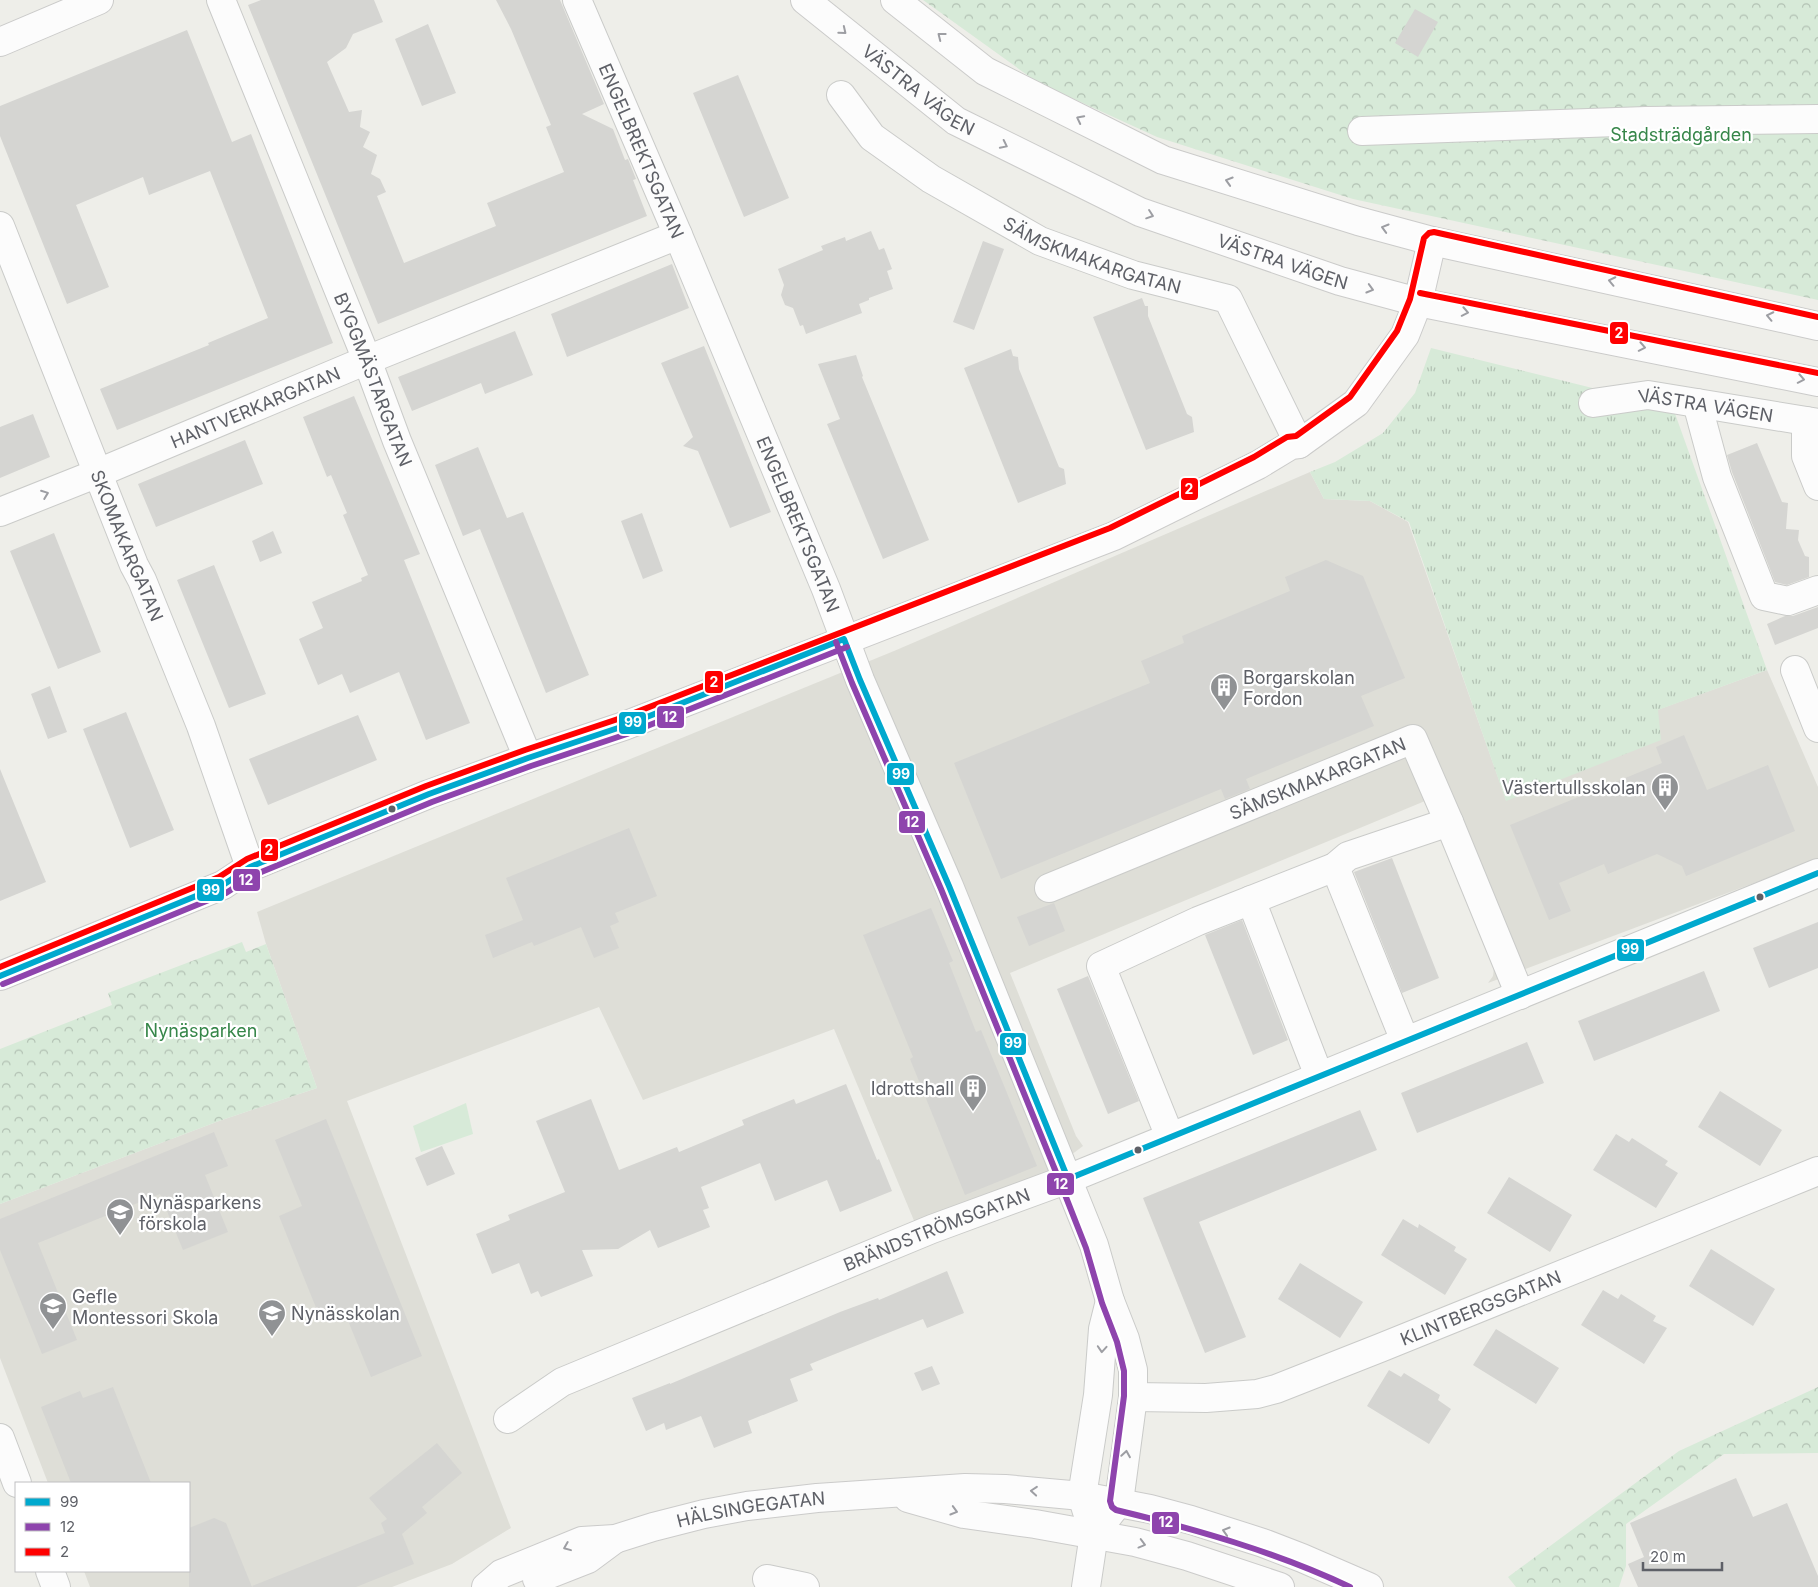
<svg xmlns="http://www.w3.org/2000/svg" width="1818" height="1587" font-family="Inter,sans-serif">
  <defs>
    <pattern id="grass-tufts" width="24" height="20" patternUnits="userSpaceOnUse" patternTransform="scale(1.25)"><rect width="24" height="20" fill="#d7ead8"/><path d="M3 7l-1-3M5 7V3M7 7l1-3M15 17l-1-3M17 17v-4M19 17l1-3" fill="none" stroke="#b2c1b3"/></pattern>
    <pattern id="park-crowns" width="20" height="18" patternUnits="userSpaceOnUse" patternTransform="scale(1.25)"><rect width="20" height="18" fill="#d7ead8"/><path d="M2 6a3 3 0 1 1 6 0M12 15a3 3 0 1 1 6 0" fill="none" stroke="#b2c1b3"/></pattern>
  </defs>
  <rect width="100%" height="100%" fill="#eeeee9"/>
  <!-- education -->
  <path fill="#deded7" d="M1310 472 1324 499 1370 501 1408 522 1506 800 1657 710 1767 670 1818 787V859L1488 983 1493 976 1494 968 1425 801 1010 973 1076 1136 1083 1146 1051 1170 915 1223 834 1029 643 1100 599 1007 347 1101 511 1528 452 1564 392 1587H90L84 1571H189V1483H48L0 1358V1204L219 1121 317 1088 266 944 257 912 894 651Z"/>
  <!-- grass -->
  <path fill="url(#grass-tufts)" d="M1431 348 1673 408 1767 670 1658 710 1661 740 1506 801 1409 522 1370 501 1324 499 1310 472 1335 462 1383 433 1415 393Z"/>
  <!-- park -->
  <path fill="url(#park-crowns)" d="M923 0H1818V300L1353 199 1157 137 1037 82Z
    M242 942 246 952 266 944 317 1088 219 1121 0 1204V1049L112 1005 108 993Z
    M1818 1387V1453L1724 1454 1626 1524V1566L1619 1587H1516L1508 1577 1679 1451Z"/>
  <!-- pitch -->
  <path fill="#d7ead8" d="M466 1103 473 1134 421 1152 413 1126Z"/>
  <!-- building -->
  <path fill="#d5d5d2" d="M261 0H374L383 22 353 34 346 48 327 62 349 112 362 110 360 127 370 132 363 147 377 155 371 174 380 179 386 192 377 196 404 263 496 226 487 203 564 172 546 127 551 125 511 29 496 0H560L604 104 582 114 613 129 625 160 628 159 636 179 633 180 647 216 378 324 248 5Z
    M1415 9 1438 22 1418 57 1395 43Z
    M428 24 456 93 422 106 395 39Z
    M187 30 232 142 251 134 333 343 117 430 100 389 209 345 208 343 268 318 210 171 149 195 143 177 76 205 109 287 67 304 0 136V106Z
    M738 75 789 198 744 217 693 93Z
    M871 231 879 250 884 248 892 269 887 271 893 289 869 298V300L859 304 862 313 806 334 803 325 800 326 793 308 785 305 781 295 784 285 778 269 823 250 821 246 845 237 846 241Z
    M983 241 1004 249 974 330 953 322Z
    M672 264 689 308 567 357 551 314Z
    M1142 298 1145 306H1148V316L1187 414 1192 417 1194 432 1146 450 1093 317Z
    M515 331 533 375 485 394 481 383 412 411 398 377Z
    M704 346 771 512 730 528 698 451 683 446 693 437 661 363Z
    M1011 349 1013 356 1018 357 1019 369 1059 467 1064 469 1066 484 1018 503 964 368Z
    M856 355 863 376 862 377 929 540 883 559 827 424 840 419 818 364Z
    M354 396 420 554 404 560 470 723 426 740 399 672 350 693 342 674 318 685 299 639 323 628 312 602 362 581 361 578 368 575 343 515 347 513 331 475 327 477 303 417Z
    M33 414 50 457 0 478V427Z
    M245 440 263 484 156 527 138 484Z
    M1757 443 1782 502 1788 503 1786 529 1799 530 1798 540 1805 556 1809 557V577L1787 585 1775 582 1732 472 1727 455Z
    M478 447 507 518 523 512 589 675 546 693 480 529 463 536 435 465Z
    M642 513 663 571 643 579 621 521Z
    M273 531 282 553 260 562 252 541Z
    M54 533 101 652 58 669 10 551Z
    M1326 560 1363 576 1405 678 1361 696 1374 726 1246 779 1250 789 1225 799 1221 789 1001 879 954 763 1150 683 1141 661 1184 643 1182 636 1290 591 1285 577Z
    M214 565 266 694 229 708 177 580Z
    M1818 607V628L1775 645 1767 624 1785 616H1793Z
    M50 686 67 732 48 739 31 694Z
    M126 712 174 830 130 848 83 729Z
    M358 715 377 760 268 805 249 759Z
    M1684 735 1707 790 1768 765 1795 831 1686 876 1682 866 1657 854 1608 874 1604 864 1559 883 1571 911 1549 920 1510 825 1662 763 1656 747Z
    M0 769 46 882 0 901Z
    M629 828 657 896 615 913 619 922 610 926 619 948 594 958 581 927 534 946 532 942 493 958 485 935 523 920 506 878Z
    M1392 858 1439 978 1402 993 1354 872Z
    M1054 903 1065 931 1029 946 1017 917Z
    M931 908 953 961 949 963 976 1032 981 1030 1037 1166 965 1195 910 1059 913 1057 863 935Z
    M1242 920 1288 1040 1253 1055 1205 935Z
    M1818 922V968L1769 988 1753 948Z
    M1704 971 1720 1011 1594 1061 1578 1021Z
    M1088 976 1139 1101 1108 1114 1057 989Z
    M1527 1042 1544 1083 1417 1133 1401 1093Z
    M846 1084 877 1160 879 1159 892 1191 840 1212 827 1180 775 1201 760 1163 701 1187 709 1208 703 1210 710 1227 658 1248 650 1230 618 1249 582 1250 593 1276 541 1297 538 1291 531 1294 519 1263 492 1274 476 1234 510 1220 508 1215 565 1192 536 1121 591 1099 619 1170 677 1147 679 1152 744 1125 742 1120 794 1099 796 1104Z
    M1720 1091 1782 1130 1760 1166 1698 1127Z
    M1360 1110 1377 1150 1199 1222 1246 1337 1205 1353 1143 1198Z
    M326 1119 422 1356 371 1377 344 1311 321 1320 279 1216 302 1206 275 1140Z
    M214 1132 228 1166 205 1175 228 1232 183 1250 160 1194 38 1243 77 1340 42 1354 0 1250V1219Z
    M1616 1134 1629 1142 1632 1138 1668 1161 1665 1165 1678 1173 1656 1208 1593 1170Z
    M442 1146 455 1174 427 1186 415 1158Z
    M1509 1177 1572 1215 1550 1252 1487 1213Z
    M1403 1219 1418 1228 1419 1224 1456 1247 1454 1251 1467 1259 1445 1295 1381 1255Z
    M1711 1249 1775 1289 1753 1326 1689 1286Z
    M1300 1263 1363 1302 1340 1338 1278 1299Z
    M947 1271 964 1313 927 1328 923 1319 810 1364 813 1370 790 1379 798 1401 748 1421 752 1433 714 1448 701 1416 666 1430 664 1423 646 1431 632 1398 670 1383V1384L840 1312 878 1298 879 1300Z
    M1603 1290 1618 1299 1621 1294 1656 1316 1653 1321 1667 1328 1644 1364 1581 1325Z
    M1496 1329 1559 1368 1536 1404 1473 1365Z
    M932 1366 940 1384 922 1391 914 1373Z
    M1389 1370 1401 1377 1404 1373 1440 1395 1438 1400 1451 1409 1429 1444 1367 1406Z
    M113 1387 151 1483H71L41 1407 80 1391 83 1398Z
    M437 1443 462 1473 422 1507 427 1513 402 1534 414 1564 356 1587H253L252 1586 385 1533 381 1523 387 1519 369 1498Z
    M1736 1478 1753 1517 1787 1503 1818 1576V1587H1638L1628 1564 1644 1557 1630 1523Z
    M214 1518 226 1523 252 1587H189V1528Z"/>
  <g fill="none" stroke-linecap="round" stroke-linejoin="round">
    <!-- street casing -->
    <g stroke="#cacbc9" stroke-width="30">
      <g id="street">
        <path id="s1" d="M221 0 367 360 397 441 528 758"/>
        <path id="s2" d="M577 0 678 235 826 589 860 680 949 886 1094 1245 1110 1301 1125 1339 1133 1370V1397L1119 1502 1094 1534"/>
        <path id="s3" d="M841 95 872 137 931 179 1040 241 1133 275 1228 299 1299 444"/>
        <path d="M1362 131 1646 121 1818 119"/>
        <path id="s4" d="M0 226 134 565 142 580 201 726 250 867"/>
        <path id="s5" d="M1593 403 1648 395 1818 423"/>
        <path d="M1697 403 1717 477 1764 596 1788 601 1818 590"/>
        <path d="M1806 421V456L1818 486"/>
        <path id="s6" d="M0 512 98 473 367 360 678 235"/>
        <path d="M1795 670 1818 728"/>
        <path d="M1335 867 1405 1041"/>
        <path id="s7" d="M1049 888 1413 739 1449 822 1520 995"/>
        <path d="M1251 900 1319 1076"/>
        <path d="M1170 1137 1101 966 1198 921 1335 867 1348 856 1449 822"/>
        <path id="s8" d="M1133 1397 1206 1398 1257 1394 1276 1389 1380 1348 1818 1171"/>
        <path id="s9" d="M508 1419 562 1382 932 1229 1068 1179 1818 873"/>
        <path d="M0 1438 17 1483"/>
        <path d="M50 1571 56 1587"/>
        <path d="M767 1579 805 1587"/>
        <path d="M1086 1587 1094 1534 1082 1496 1098 1395 1103 1329 1110 1301"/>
      </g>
    </g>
    <!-- secondary casing -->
    <g stroke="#cbcbca" stroke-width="30">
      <g id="secondary">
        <path id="s10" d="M805 0 956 121 1140 212 1340 281 1418 302 1818 382"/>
        <path d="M895 0 985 71 1163 160 1358 221 1432 241 1818 326"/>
        <path d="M0 42 99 0"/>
        <path d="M0 976 223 885 250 867 429 794 528 758 624 726 1114 536 1258 465 1291 445 1299 444 1356 403 1405 335 1418 302 1432 241"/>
        <path d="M908 1498 964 1514 1035 1524 1135 1542 1187 1556 1280 1587"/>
        <path d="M537 1579 588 1559 615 1539"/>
        <path id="s11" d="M486 1587 501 1574 582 1541 615 1539 653 1527 704 1514 747 1506 817 1498 965 1488 1005 1489 1082 1496 1150 1509 1191 1520 1263 1543 1302 1558 1369 1587"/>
      </g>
    </g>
    <!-- street -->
    <use href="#street" stroke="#fcfcfc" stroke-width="28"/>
    <!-- secondary -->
    <use href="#secondary" stroke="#fcfcfc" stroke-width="28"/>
    <!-- bus-1 casing -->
    <g stroke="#fff" stroke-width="10">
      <path id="bus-1" d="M844 639 860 680 949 886 1068 1179
        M0 976 223 885 250 867 429 794 528 758 624 726 844 639
        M1068 1179 1818 873"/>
    </g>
    <!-- bus-2 casing -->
    <g stroke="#fff" stroke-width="10">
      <path id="bus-2" d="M836 642 852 683 941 889 1060 1182 1086 1248 1102 1303 1117 1342 1124 1371V1396L1110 1501 1112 1507 1116 1510C1195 1529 1276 1552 1350 1587
        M3 984 226 893 254 875 432 802 531 766 627 734 847 647"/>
    </g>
    <!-- bus-3 casing -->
    <g stroke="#fff" stroke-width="10">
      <path id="bus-3" d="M1420 293 1818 373
        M0 967 219 877 247 859 426 786 525 750 621 718 1110 528 1254 457 1287 437 1296 436 1350 397 1397 331 1410 299 1424 238 1429 233 1434 232 1818 317"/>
    </g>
    <!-- bus-1 -->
    <use href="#bus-1" stroke="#00a9ce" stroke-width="6"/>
    <!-- bus-2 -->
    <use href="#bus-2" stroke="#8e44ad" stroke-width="6"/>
    <!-- bus-3 -->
    <use href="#bus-3" stroke="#f00" stroke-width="6"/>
  </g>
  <!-- one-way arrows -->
  <defs><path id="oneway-chevron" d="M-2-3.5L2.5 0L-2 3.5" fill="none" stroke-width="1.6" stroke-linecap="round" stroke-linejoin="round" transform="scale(1.25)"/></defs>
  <g stroke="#9d9ea3">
    <use href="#oneway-chevron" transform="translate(843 31) rotate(39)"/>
    <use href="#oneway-chevron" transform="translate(941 36) rotate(-142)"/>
    <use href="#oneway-chevron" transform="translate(1080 119) rotate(-153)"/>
    <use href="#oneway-chevron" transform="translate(1004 145) rotate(26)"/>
    <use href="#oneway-chevron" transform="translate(1229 181) rotate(-163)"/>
    <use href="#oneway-chevron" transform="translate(1150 215) rotate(19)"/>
    <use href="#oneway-chevron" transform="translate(1385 228) rotate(-164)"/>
    <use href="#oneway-chevron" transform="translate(1612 281) rotate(-168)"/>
    <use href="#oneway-chevron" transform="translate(1370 289) rotate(16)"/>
    <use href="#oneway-chevron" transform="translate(1465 312) rotate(11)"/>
    <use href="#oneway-chevron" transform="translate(1770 316) rotate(-168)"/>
    <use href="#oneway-chevron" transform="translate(1642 347) rotate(11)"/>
    <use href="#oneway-chevron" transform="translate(1801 379) rotate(11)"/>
    <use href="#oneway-chevron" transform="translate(45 494) rotate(-21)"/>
    <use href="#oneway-chevron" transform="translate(1102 1349) rotate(94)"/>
    <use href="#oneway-chevron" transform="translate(1126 1454) rotate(-81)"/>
    <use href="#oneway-chevron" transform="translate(1034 1491) rotate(-175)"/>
    <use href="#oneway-chevron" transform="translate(954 1511) rotate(16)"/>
    <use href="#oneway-chevron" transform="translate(1226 1531) rotate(-163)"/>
    <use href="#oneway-chevron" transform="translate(1142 1544) rotate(15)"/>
    <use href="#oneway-chevron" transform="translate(567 1547) rotate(158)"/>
  </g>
  <!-- icons -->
  <defs>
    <g id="building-pin" transform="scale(1.4375)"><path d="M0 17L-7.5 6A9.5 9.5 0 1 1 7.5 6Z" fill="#909294" stroke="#fff"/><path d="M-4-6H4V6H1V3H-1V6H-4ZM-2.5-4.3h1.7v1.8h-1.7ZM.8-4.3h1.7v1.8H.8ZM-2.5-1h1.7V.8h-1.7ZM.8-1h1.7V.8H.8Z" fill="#fff"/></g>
    <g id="school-pin" transform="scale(1.4375)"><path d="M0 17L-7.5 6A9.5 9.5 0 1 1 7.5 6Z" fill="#909294" stroke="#fff"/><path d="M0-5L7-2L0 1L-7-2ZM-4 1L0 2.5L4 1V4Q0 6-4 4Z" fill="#fff"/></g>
  </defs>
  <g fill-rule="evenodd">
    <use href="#building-pin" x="1224" y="687"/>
    <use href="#building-pin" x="1665" y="787"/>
    <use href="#building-pin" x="973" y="1088"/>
    <use href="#school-pin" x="120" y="1212"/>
    <use href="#school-pin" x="53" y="1306"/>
    <use href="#school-pin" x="272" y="1313"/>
  </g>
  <!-- markers -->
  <g fill="#5e6067" stroke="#fff" stroke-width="2">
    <circle cx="392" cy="809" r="4.5"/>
    <circle cx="1760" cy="897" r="4.5"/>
    <circle cx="1138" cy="1150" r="4.5"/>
  </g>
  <g text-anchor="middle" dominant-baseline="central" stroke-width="4.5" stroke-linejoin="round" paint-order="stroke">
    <!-- street labels -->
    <g font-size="18" fill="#5e6067" stroke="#fff">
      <text stroke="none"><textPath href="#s10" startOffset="145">VÄSTRA VÄGEN</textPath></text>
      <text stroke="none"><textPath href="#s2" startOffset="164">ENGELBREKTSGATAN</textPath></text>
      <text stroke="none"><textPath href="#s3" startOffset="304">SÄMSKMAKARGATAN</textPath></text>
      <text stroke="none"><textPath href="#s10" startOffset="550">VÄSTRA VÄGEN</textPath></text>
      <text stroke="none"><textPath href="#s1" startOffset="409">BYGGMÄSTARGATAN</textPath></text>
      <text stroke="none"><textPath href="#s6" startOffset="276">HANTVERKARGATAN</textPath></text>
      <text stroke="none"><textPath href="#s5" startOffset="114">VÄSTRA VÄGEN</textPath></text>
      <text stroke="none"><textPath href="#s2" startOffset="569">ENGELBREKTSGATAN</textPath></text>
      <text stroke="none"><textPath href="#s4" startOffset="344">SKOMAKARGATAN</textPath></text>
      <text stroke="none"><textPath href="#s7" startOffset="290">SÄMSKMAKARGATAN</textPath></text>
      <text stroke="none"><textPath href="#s9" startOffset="470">BRÄNDSTRÖMSGATAN</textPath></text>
      <text stroke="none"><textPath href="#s8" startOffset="364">KLINTBERGSGATAN</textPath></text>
      <text stroke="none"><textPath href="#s11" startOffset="280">HÄLSINGEGATAN</textPath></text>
    </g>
    <!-- park labels -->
    <g font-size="18" fill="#368649" stroke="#fff">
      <text x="1681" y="134">Stadsträdgården</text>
      <text x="201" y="1030">Nynäsparken</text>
    </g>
    <!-- poi labels -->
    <g font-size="18" fill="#5e6067" stroke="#fff" text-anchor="start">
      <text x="1243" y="677">Borgarskolan<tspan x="1243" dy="21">Fordon</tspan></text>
      <text x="1646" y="787" text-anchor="end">Västertullsskolan</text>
      <text x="954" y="1088" text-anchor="end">Idrottshall</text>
      <text x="139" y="1202">Nynäsparkens<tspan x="139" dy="21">förskola</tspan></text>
      <text x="72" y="1296">Gefle<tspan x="72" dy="21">Montessori Skola</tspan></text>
      <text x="291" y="1313">Nynässkolan</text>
    </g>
  </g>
  <g stroke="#fff" stroke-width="2">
    <rect x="1609" y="321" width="20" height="24" rx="5" fill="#f00"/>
    <rect x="1180" y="477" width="19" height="24" rx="5" fill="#f00"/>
    <rect x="704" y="670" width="20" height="24" rx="5" fill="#f00"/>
    <rect x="656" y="705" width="29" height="24" rx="5" fill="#8e44ad"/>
    <rect x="618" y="711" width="29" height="24" rx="5" fill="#00a9ce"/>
    <rect x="886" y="762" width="29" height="24" rx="5" fill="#00a9ce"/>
    <rect x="898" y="810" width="28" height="24" rx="5" fill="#8e44ad"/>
    <rect x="260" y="838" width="19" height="24" rx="5" fill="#f00"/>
    <rect x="232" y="868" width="29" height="24" rx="5" fill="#8e44ad"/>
    <rect x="196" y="878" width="29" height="24" rx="5" fill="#00a9ce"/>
    <rect x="1616" y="938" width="29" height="24" rx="5" fill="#00a9ce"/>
    <rect x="999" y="1032" width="28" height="24" rx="5" fill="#00a9ce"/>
    <rect x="1046" y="1172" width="29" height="24" rx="5" fill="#8e44ad"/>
    <rect x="1151" y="1511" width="29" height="24" rx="5" fill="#8e44ad"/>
  </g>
  <g font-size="14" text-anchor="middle" font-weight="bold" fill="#fff">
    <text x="1619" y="338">2</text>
    <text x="1189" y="494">2</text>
    <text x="714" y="687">2</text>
    <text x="670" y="722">12</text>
    <text x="633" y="727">99</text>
    <text x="901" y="779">99</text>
    <text x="912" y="827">12</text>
    <text x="269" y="855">2</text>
    <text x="246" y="885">12</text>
    <text x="211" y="895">99</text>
    <text x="1630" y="954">99</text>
    <text x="1013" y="1048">99</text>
    <text x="1061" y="1189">12</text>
    <text x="1166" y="1527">12</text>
  </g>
  <!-- legend -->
  <rect x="15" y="1482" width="175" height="90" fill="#ffffff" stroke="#bfbfc2"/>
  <rect x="25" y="1498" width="25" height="8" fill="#00a9ce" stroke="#bfbfc2"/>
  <text x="60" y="1507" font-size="15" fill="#5e6067">99</text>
  <rect x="25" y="1523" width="25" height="8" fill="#8e44ad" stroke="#bfbfc2"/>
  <text x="60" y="1532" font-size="15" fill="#5e6067">12</text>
  <rect x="25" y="1548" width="25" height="8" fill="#ff0000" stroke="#bfbfc2"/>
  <text x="60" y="1557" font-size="15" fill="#5e6067">2</text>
  <!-- scale -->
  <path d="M1643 1562v8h79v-8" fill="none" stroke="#5e6067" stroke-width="2.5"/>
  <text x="1650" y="1562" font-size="15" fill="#5e6067" stroke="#ffffff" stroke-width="4" paint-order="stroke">20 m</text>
</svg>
